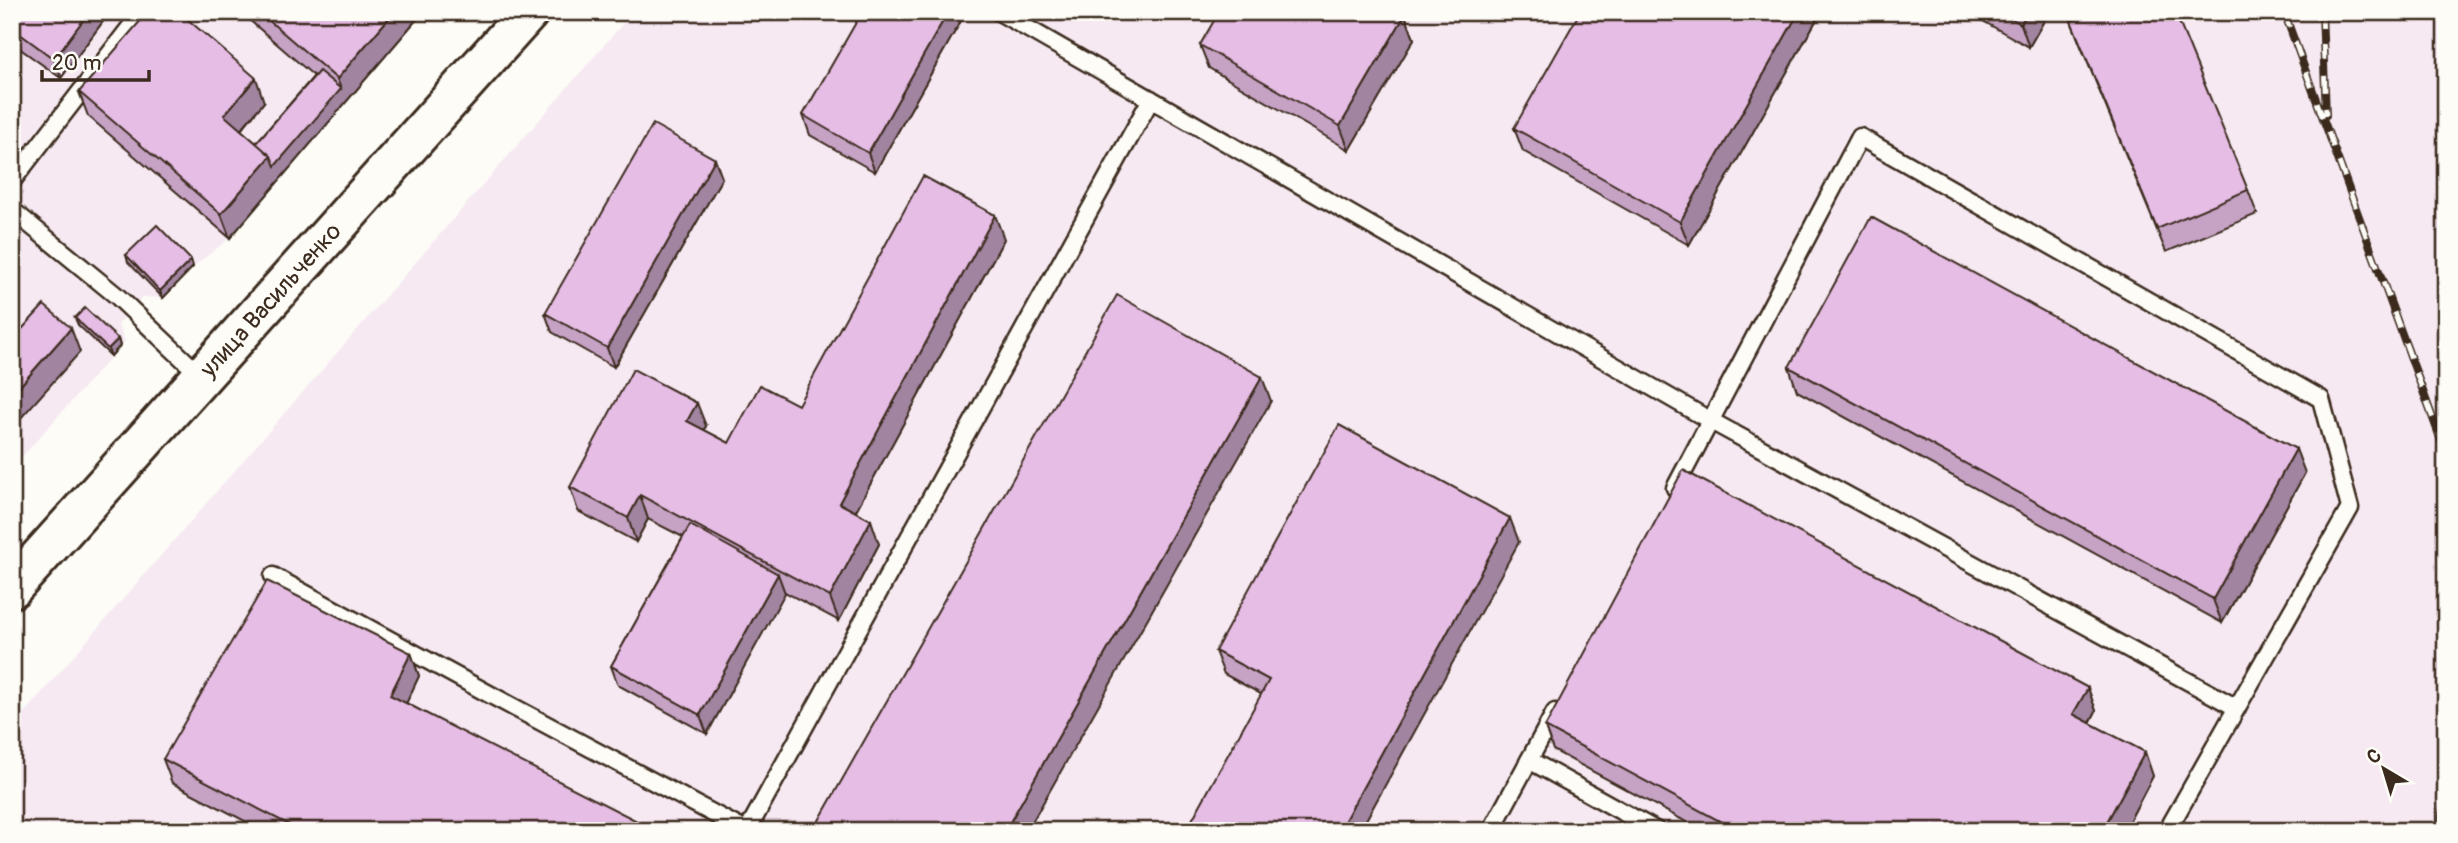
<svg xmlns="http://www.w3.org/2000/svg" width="2458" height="843" font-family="Pangolin,sans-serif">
  <rect width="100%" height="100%" fill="#fdfcf7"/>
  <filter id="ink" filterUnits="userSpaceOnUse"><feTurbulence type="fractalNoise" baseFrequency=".0143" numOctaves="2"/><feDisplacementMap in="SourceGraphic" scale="14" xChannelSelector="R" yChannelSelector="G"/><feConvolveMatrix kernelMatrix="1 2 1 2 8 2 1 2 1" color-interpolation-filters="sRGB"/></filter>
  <g filter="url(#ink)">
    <!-- built -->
    <path fill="#f6e9f2" d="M12 12H423L230 238 193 267 163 298 142 297 118 325 125 341 12 468Z
      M633 12H2446V831H12V727Z"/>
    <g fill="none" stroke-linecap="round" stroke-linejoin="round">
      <!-- service casing -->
      <g stroke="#3b2a1e" stroke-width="21">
        <path id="service" d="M999 12 1711 421 2237 708
          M12 181 142 12
          M12 210 117 296 202 377
          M1675 488 1860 137 2321 399 2350 508 2167 831
          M273 576 489 694 746 831
          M1529 760 1657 831
          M747 831 1151 99
          M1491 831 1555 712"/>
      </g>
      <!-- secondary casing -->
      <g stroke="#3b2a1e" stroke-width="44">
        <g id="secondary">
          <path id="s1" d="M12 588 529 12"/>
        </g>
      </g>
      <!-- service -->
      <use href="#service" stroke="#fdfcf7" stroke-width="16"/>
      <!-- secondary -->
      <use href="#secondary" stroke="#fdfcf7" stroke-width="38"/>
      <!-- rail casing -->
      <g stroke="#3b2a1e" stroke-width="8">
        <path id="rail" d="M2284 12 2446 454
          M2322 12 2326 115
          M2440 831 2446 785"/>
      </g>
      <!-- rail -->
      <use href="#rail" stroke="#fdfcf7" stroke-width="5" stroke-dasharray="16" stroke-linecap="butt"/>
    </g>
    <!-- wall -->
    <path fill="#c6a3c5" stroke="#3b2a1e" stroke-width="2" d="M12 12H110L61 78 12 43Z
      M240 12H423L230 238 88 116 79 92 264 102 241 130 256 143 314 76Z
      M1105 12H1118L1115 18Z
      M1821 12 1689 245 1523 151 1514 128Z
      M1967 12H2049L2029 47Z
      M1405 15 1414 39 1349 150 1209 68 1200 45Z
      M962 19 875 172 810 135 803 115Z
      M2071 21 2248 190 2257 214 2166 252 2080 44Z
      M722 178 614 367 552 332 545 313Z
      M1004 239 855 512 879 544 839 621 785 592 707 734 618 685 611 666 683 537 648 519 636 542 578 511 570 487 706 426 704 430 729 443 798 405Z
      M126 255 191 260 193 267 163 298 128 262Z
      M75 318 118 339 120 346 111 356 78 325Z
      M1789 367 2305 473 2222 623 1797 391Z
      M1519 542 1261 694 1224 674 1215 651Z
      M411 653 419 676 406 703 644 831H264L172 783 163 759Z
      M2088 688 2096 711 2090 723 2153 776 2124 831H1703L1553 750 1545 727Z"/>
    <!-- shaded-wall -->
    <path fill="#a184a0" stroke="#3b2a1e" stroke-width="2" d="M89 12H110L61 78 54 59Z
      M394 12H423L230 238 221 214 271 156 341 89 337 79Z
      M948 12H959L962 19 875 172 868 153Z
      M1799 12H1821L1689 245 1680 222Z
      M2027 12H2049L2029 47 2021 24Z
      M1405 15 1414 39 1349 150 1340 126Z
      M256 78 264 102 233 139 224 115Z
      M715 159 722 178 614 367 607 348Z
      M995 215 1004 239 847 527 839 503Z
      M191 260 193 267 163 298 160 291Z
      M71 328 80 352 12 428V395Z
      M118 339 120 346 111 356 108 349Z
      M1262 377 1271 401 1027 831H1005Z
      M697 403 706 426 696 445 687 421Z
      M2296 449 2305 473 2222 623 2213 599Z
      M640 495 648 519 636 542 628 518Z
      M1510 518 1519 542 1360 831H1339Z
      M871 520 879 544 839 621 830 597Z
      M778 574 785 593 707 734 700 715Z
      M411 653 419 676 399 719 390 695Z
      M2088 688 2096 711 2082 738 2073 714Z
      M2145 752 2153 776 2124 831H2102Z
      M641 823 644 831H638Z"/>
    <!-- building -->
    <path fill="#e6bde5" stroke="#3b2a1e" stroke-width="2" d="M12 12H89L54 59 12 28Z
      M148 12H179L256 78 224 115 271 156 221 214 79 92Z
      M259 12H394L337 79Z
      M862 12H948L868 153 803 115Z
      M1219 12H1400L1405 15 1340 126 1200 45Z
      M1580 12H1799L1680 222 1514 128Z
      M2001 12H2027L2021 24Z
      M2091 12H2175L2248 190 2157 229 2071 21Z
      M319 71 341 89 275 166 271 156 256 143Z
      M653 124 715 159 607 348 545 313Z
      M923 176 995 215 839 503 871 520 830 597 640 495 628 518 570 487 633 369 697 403 687 421 729 443 760 385 798 405Z
      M1871 217 2296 449 2213 599 1789 367Z
      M157 225 191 260 160 291 126 255Z
      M1117 295 1262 377 1005 831H813Z
      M44 305 71 328 12 395V340Z
      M85 308 118 339 108 349 75 318Z
      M1339 425 1510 518 1339 831H1186L1269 680 1215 651Z
      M1683 470 2088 688 2073 714 2145 752 2102 831H1738L1545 727Z
      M690 525 778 574 700 715 611 666Z
      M267 581 411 653 390 695 641 823 638 831H301L163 759Z"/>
  </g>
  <g text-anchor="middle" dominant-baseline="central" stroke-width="5" stroke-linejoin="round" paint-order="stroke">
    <!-- street labels -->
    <g font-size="24" fill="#3b2a1e" stroke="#fdfcf7">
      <text stroke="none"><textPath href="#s1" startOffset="387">улица Васильченко</textPath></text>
    </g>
  </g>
  <!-- margin -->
  <rect width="2458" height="843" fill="none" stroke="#fdfcf7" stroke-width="42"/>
  <rect x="21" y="21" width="2416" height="801" fill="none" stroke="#3b2a1e" stroke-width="2.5" filter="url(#ink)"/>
  <!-- north arrow -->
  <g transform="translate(2384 769) rotate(322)" stroke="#fdfcf7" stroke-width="5" paint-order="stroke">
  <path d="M0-5L12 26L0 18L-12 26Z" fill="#3b2a1e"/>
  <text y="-10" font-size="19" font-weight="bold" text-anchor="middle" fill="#3b2a1e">С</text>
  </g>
  <!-- scale -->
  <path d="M42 70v10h107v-10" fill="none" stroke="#3b2a1e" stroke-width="3.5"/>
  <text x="52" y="70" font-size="21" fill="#3b2a1e" stroke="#fdfcf7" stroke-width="5" paint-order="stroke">20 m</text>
</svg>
